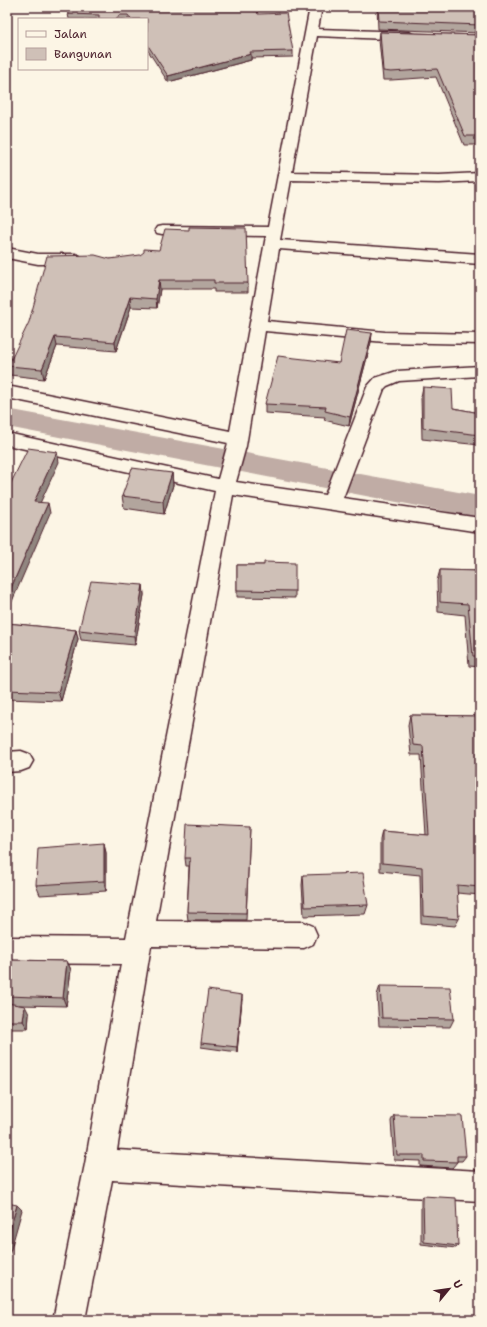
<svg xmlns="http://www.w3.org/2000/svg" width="487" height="1327" font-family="'Shantell Sans',sans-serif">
  <rect width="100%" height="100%" fill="#fcf5e5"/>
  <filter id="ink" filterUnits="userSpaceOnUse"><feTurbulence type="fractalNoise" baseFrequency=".025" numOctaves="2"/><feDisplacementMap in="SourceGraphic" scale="8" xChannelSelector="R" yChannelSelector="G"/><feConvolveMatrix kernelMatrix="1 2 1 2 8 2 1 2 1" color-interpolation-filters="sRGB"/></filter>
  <g filter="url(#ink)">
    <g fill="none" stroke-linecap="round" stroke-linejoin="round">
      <!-- canal -->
      <path fill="#c0aca5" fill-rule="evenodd" d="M7 409 480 496V518L7 427Z"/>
      <!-- minor casing -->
      <g stroke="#4a1f2b" stroke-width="3">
        <path id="minor" d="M310 7H322L318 29 409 32 413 34 415 36 413 38 409 40 317 36 292 172 439 175 480 173V181L439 183 291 180 280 240 480 254V264L279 249 267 321 385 332 480 334V344L385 342 265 331 246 446 236 482 325 495 367 387 375 378 397 371 480 366V376L399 381 387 386 384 389 343 498 480 518V532L233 495 156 921 304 922 313 926 317 935 313 944 304 948 151 946 117 1150 480 1171V1201L112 1180 85 1320H53L85 1164 121 964 7 963V937L126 938 215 491 7 445V433L218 479 228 443 7 398V386L230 431 266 236 162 234 157 233 155 230 157 227 162 226 268 227Z
          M7 248 38 254H75L80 256 83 259 80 262 75 264H38L7 258Z
          M21 751 29 754 33 761 29 768 21 771 7 772V752Z"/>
      </g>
      <!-- minor -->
      <use href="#minor" fill="#fcf5e5" fill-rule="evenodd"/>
    </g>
    <!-- wall -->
    <path fill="#b2a59d" stroke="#4a1f2b" d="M377 7H480V33L378 29Z
      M254 11 258 14 293 51V57L251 58V60L168 82 147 49V19H69L68 14Z
      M380 32 480 35V145H464L436 77 391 80H383L379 40Z
      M110 259 248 283V292H214V289H160L157 308 131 307 116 351 57 346 44 379 10 375 8 366Z
      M372 333 371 342 349 426 324 420 325 417 265 413V404L339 363Z
      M423 387 453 408 480 413V445L422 439 421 397Z
      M172 473 173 485 164 514 124 508 122 496Z
      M237 565H264L295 591V598L237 597Z
      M440 570 480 571V667L469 666 465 615 438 612 437 581Z
      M143 585 144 595 135 645 81 640 79 630Z
      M7 623 76 630 78 639 61 701 7 699V666L8 661 7 660Z
      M410 715 480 716V895L457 893 459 919 455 926 421 923 420 875 380 871V840L382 831 426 835 421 755H411L408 725Z
      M250 827 246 920H188L187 912 189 866H186L185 858Z
      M104 843 106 853V891L40 895 36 885Z
      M303 875 368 905 365 914 304 916 302 885Z
      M7 960 67 961 71 970 66 1006 19 1005 29 1014 28 1029H7Z
      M380 986 454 1019 450 1027 379 1026 377 995Z
      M242 999 237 1052 201 1047V1043Z
      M394 1115 466 1156 462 1161H457V1162L452 1168 420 1166V1161L394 1160 391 1121Z
      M423 1196 458 1246 456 1248 421 1244V1199Z"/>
    <!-- shaded-wall -->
    <path fill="#918680" stroke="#4a1f2b" d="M251 54V60L168 82V76Z
      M159 280 160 289 157 308 156 299Z
      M130 297 131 307 116 351 115 342Z
      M372 333 371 342 349 426 350 417Z
      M55 337 57 346 44 379 42 369Z
      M57 452 59 462 36 512 34 502Z
      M172 473 173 485 164 514 163 501Z
      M48 503 50 513 7 613V597Z
      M143 585 144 595 135 645 134 636Z
      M76 630 78 639 61 701 58 692Z
      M104 843 106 853V891L104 881Z
      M67 961 71 970 66 1006 63 998Z
      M242 995V999L237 1052V1047Z
      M25 1006 29 1014 28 1029 23 1021Z
      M17 1205 22 1210 7 1263V1240Z"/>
    <!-- building -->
    <path fill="#cfc0b7" stroke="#4a1f2b" d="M69 7H253L254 11H257L258 14 286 13 293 51 250 52 251 54 168 76 147 44V19H131L128 15H119L117 19H99V15L68 14Z
      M378 7H480V25L379 21Z
      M380 32 480 35V100H479L480 104V136H465L437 69 391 72 383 71Z
      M189 227 246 228 248 283H214V280H159L156 299 130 297 115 342 55 337 42 369 8 366 29 322 47 256 95 255 110 259 140 255 144 252V249L159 250 165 229 189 230Z
      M346 330 372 333 350 417 325 411 326 407 265 404 278 356 339 363Z
      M423 387 452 389 453 408 480 413V435L423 428Z
      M28 448 57 452 34 502 48 503 7 597V491Z
      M132 468 172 473 163 501 122 496Z
      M264 562 295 563V591L237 590V565H264Z
      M440 570 480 571V656H473L468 604 440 602Z
      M91 581 143 585 134 636 79 630Z
      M7 623 76 630 58 692 7 690V666L10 652H7Z
      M410 715 480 716V887L457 885 459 919 423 916 422 867 382 863V831L429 835 423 746 413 745Z
      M187 824 250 827 246 913 187 912 190 858H185Z
      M104 843V881L36 885 38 848Z
      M363 873 368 905 305 907 303 875Z
      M7 960 67 961 63 998 7 996Z
      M380 986 450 987 454 1019 382 1018Z
      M208 990 242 995 237 1047 201 1043Z
      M7 1003 25 1006 23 1021H7Z
      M394 1115 462 1116 466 1156H457V1162L424 1161V1155H397Z
      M423 1196 456 1198 458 1246 424 1242Z
      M7 1203 17 1205 7 1240Z"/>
  </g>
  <!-- margin -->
  <rect width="487" height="1327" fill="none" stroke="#fcf5e5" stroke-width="24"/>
  <rect x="12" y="12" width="463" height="1303" fill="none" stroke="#4a1f2b" stroke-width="1.5" filter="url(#ink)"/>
  <!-- legend -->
  <rect x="18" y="18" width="130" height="52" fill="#fcf5e5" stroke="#b59f9b"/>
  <rect x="26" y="31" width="20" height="6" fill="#fcf5e5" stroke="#b59f9b"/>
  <text x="54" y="38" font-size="12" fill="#4a1f2b">Jalan</text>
  <rect x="26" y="48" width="20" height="12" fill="#cfc0b7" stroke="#b59f9b"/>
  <text x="54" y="58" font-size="12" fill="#4a1f2b">Bangunan</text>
  <!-- north arrow -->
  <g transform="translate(449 1289) rotate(61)" stroke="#fcf5e5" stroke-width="3" paint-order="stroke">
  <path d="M0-3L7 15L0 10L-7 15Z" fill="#4a1f2b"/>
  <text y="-6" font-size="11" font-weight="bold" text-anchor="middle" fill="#4a1f2b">U</text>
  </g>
</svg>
